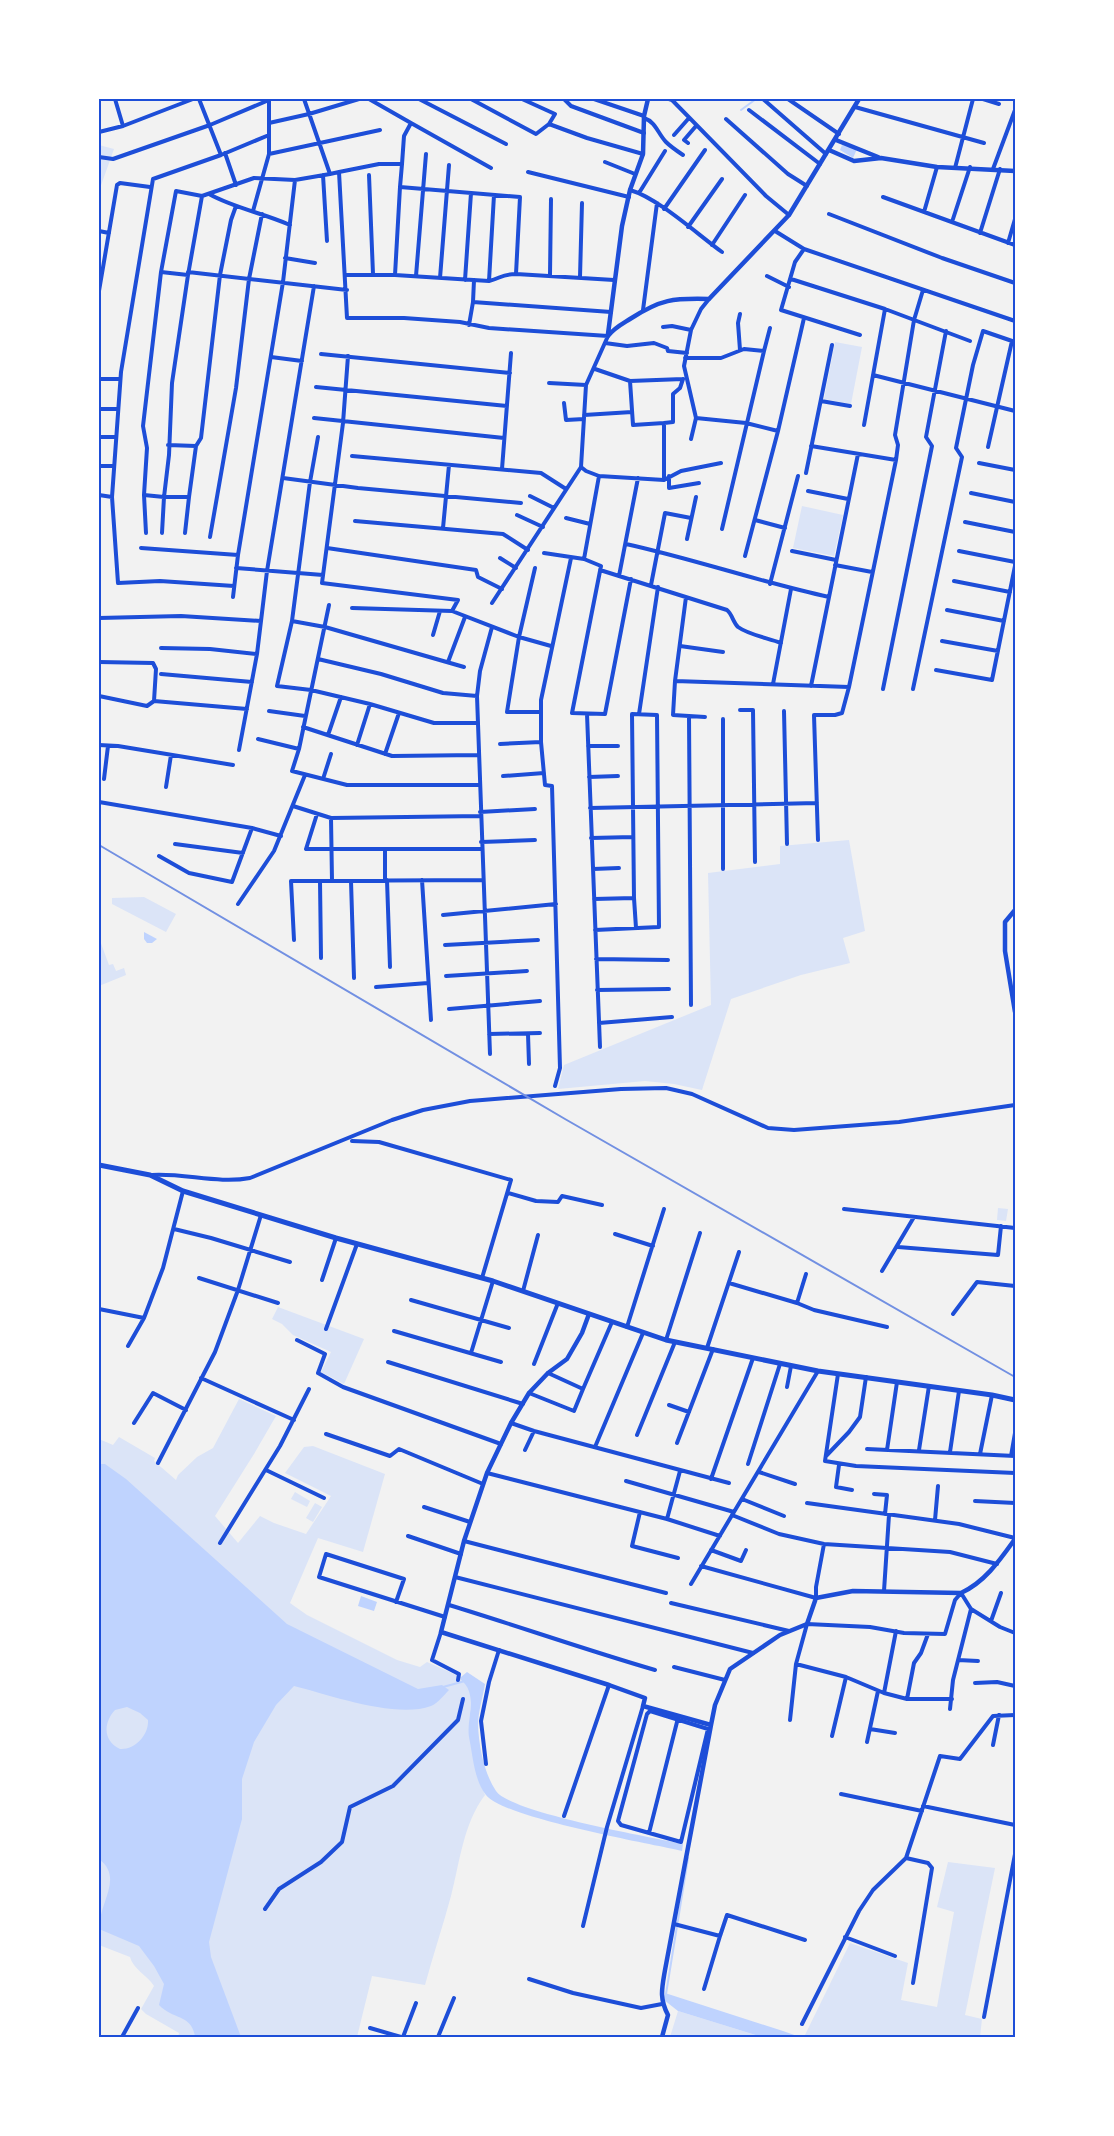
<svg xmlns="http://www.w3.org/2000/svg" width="1114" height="2136" font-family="'Work Sans',sans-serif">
  <rect width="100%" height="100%" fill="#f2f2f2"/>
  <!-- green -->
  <path fill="#dbe4f7" d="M99 145 114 149 99 191Z
    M835 342 862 347 851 404 824 399Z
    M802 506 843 515 834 556 793 548Z
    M849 840 865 931 843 938 850 963 801 975 731 999 702 1090 674 1084 645 1081 558 1089 564 1065 711 1005 708 873 780 864V846Z
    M144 897 176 914 166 932 112 904V898Z
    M99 938 109 965 113 964 116 971 124 968 126 975 99 986Z
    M998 1208 1008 1209 1006 1221 997 1220Z
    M278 1307 364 1339 344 1384 321 1372 331 1352 293 1335 282 1324 272 1319Z
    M239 1399 276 1416 254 1454 215 1516 238 1543 260 1516 274 1523 306 1534 331 1496 285 1473 304 1447 313 1446 385 1474 363 1552 318 1538 290 1603 307 1615 397 1660 420 1667 427 1662 461 1677V1680L468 1686 471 1693 469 1733 478 1778 485 1795C463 1824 460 1862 451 1896 443 1926 433 1955 425 1985L372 1976 357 2037H178L179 2033 146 2014 141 2009 154 1986C147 1975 133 1969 130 1957L99 1945V1439L113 1445 119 1437 155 1458 154 1461 176 1480 178 1475 197 1457 213 1448Z
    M295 1492 310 1501 307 1507 291 1499Z
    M315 1503 322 1507 313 1522 306 1518Z
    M948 1862 995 1868 965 2015 982 2019 980 2037H804L850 1943 908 1963 901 2000 937 2007 954 1912 937 1907Z
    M678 2011 762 2037H670Z"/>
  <!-- water -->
  <path fill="#bfd3fe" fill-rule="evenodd" d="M842 145 857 149 853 158 840 150Z
    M144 932 157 939 152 943H147L144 939Z
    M99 1464H105L126 1479 287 1624 418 1689 442 1685 449 1690C444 1695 438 1703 431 1706 396 1719 330 1695 294 1686L276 1705 254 1742 242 1779V1819L209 1942 211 1957 241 2037H195C192 2014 173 2020 159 2005L164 1984 154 1966 139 1946 99 1929C99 1902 124 1878 99 1859ZM127 1707 140 1713 148 1720C149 1735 135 1750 120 1749 103 1741 103 1723 115 1710Z
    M361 1596 377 1602 374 1611 358 1606Z
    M467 1672 485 1684C483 1697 478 1712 478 1725 479 1747 484 1773 496 1791 511 1813 650 1837 683 1844L682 1851C647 1843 504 1818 486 1795 474 1780 473 1756 469 1737 466 1718 479 1695 461 1680V1677Z
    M665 1993 783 2031 800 2037H762L678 2011 664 2000Z"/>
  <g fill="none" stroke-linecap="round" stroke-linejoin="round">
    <!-- stream -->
    <path stroke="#bfd3fe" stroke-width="2" d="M741 110 756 99
      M443 1687 465 1681
      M666 1994 688 1858"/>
    <!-- minor -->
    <path stroke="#1d4ed8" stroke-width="4" d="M115 99 123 126
      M199 99 221 155
      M304 99 330 174 339 172 347 318H404L460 322 489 328 608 336 586 385 581 467 492 603
      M369 99 411 123 404 136 402 164
      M419 99 506 144
      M471 99 536 134 549 124 587 138 643 154
      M522 99 555 114 549 124
      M564 99 571 106 644 133
      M594 99 644 116
      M669 99 672 100 766 196 789 215
      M763 99 826 154
      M788 99 839 134
      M983 99 999 104
      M855 107 984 143
      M749 110 820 164
      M644 118C656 122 658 134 666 142 671 147 677 151 683 155
      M726 119 788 174 807 186
      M269 123 309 114 359 99
      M411 123 491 168
      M99 132 123 126 193 99
      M674 135 689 118
      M688 143 684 140 696 126
      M225 153 236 185
      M269 154 380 130
      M99 157 113 159 210 125 269 100
      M605 162 635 174
      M955 168 973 99
      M993 169 1015 110
      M339 172 379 164H402L400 187 520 197 516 274
      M528 172 629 197
      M323 175 327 241
      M369 175 373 274
      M630 190C658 198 697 234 722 252
      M639 193 665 151
      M209 194C234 208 263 213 290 225
      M883 197 1015 245
      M664 209 705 150
      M253 211 269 154V135
      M924 212 937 167
      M829 214 942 258 1015 283
      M952 222 970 167
      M688 227 722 179
      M99 231 109 233
      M775 231 804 249 1015 321
      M980 233 1000 169
      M1008 243 1015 219
      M712 245 745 195
      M804 249 795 262 781 310 860 335
      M285 258 315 263
      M188 272 347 290
      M188 275 161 272 176 191 202 196
      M346 275H395L489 281C501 278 502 274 516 274L614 280
      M395 275 400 187
      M550 275 551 199
      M416 276 426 154
      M767 276 789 287
      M580 277 582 203
      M440 278 449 165
      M791 279 885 309 970 341
      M465 280 471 193
      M474 280 473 302 611 312
      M489 281 494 195
      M99 291 117 185 120 183 150 187
      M709 299 701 309 691 330 684 366 696 418 746 423 778 431
      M643 310 657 203
      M740 314 738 323 740 350
      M469 325 473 302
      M663 327 672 326 691 330
      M605 343 627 346 654 343 667 348 668 351 687 353
      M764 351 770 328
      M321 354 510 373
      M348 356 343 423 322 583 458 600 452 611
      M271 357 302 361
      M685 358H721L744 349 764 351 722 529
      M595 369 630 381
      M873 375 1015 411
      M99 379H120
      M549 383 586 385
      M316 387 507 406
      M821 401 850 406
      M564 403 566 420 584 419
      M99 409H118
      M584 415 632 412
      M314 418 504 438
      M664 423 673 422V394L680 388 683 379
      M864 425 885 309
      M99 437H116
      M318 437 310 482 292 621 325 627 464 667
      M691 439 696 418
      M168 445 196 446
      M811 446 896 460
      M988 447 1012 341
      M352 456 541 473 566 489
      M979 463 1015 470
      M99 466H114
      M581 467 586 471 599 476 664 480 681 471 721 463
      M502 469 511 353
      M806 473 832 345
      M669 476V488L699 483
      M283 478 358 488 521 503
      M664 480V423L633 425 630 381 683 379
      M808 491 848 499
      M971 493 1015 502
      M99 495 112 497 121 372 153 179 221 155 269 135V99
      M144 495 164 497 162 533
      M530 496 554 508
      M112 497 118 583 160 581 234 586
      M189 497 196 446 201 438 220 275 231 220 236 206
      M517 515 543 527
      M566 518 590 524
      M755 520 785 528
      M355 521 503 534 528 550
      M965 522 1015 532
      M443 528 449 465
      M146 533 144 495 147 448 143 426 161 272
      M185 533 189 497H164L169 455 172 383 188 275 202 196 254 178 295 180 330 174
      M210 537 236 388 249 279 262 214
      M687 539 696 497
      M626 544C694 559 760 582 829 597
      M141 548 238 555
      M327 548 476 570 478 577 502 589
      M792 551 836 560
      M959 551 1015 562
      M544 553 584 559 599 476
      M745 556 778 431 804 318
      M500 558 516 568
      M584 559 601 566 572 713 605 714 631 579
      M835 565 872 572
      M236 568 323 575
      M535 568 519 637 507 712H540
      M600 570 727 610C732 614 733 622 738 627 749 635 768 638 781 643
      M619 576 638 478
      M954 581 1010 592
      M770 584 798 476
      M651 585 665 513 691 518
      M233 597 238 555 283 282 295 180
      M686 597 675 681 849 687
      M329 605 299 749 292 771 347 785H479
      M352 608 452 611 519 637 551 646
      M947 610 1004 621
      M99 618 181 616 261 621 267 571 314 286
      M292 621 277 686 311 690 370 704 434 723H477
      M433 635 440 611
      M942 641 998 651
      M680 646 723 652
      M161 648 210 649 257 654
      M318 659 381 674 443 693 477 696 490 1054
      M99 662 153 663 156 669 154 701 147 706 99 696
      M448 662 465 617
      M936 670 992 680 1015 566
      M161 674 252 682
      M675 681 673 715 705 717
      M773 684 791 589
      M811 686 858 454
      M883 689 932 446 926 437 946 331
      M913 689 962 457 956 448 973 365 983 331 1015 342
      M477 696 480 671 492 627
      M154 701 247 709
      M740 710H753L755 862
      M269 711 305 716
      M784 711 787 844
      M587 714 600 1047
      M639 714 658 587
      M689 716 691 1005
      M303 727 392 756 478 755
      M328 735 341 697
      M258 739 299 749
      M500 744 541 742
      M99 745 118 746 233 765
      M357 745 370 704
      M588 746H618
      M239 750 257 654 261 621
      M385 754 399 713
      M503 776 544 773
      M589 777 618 776
      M104 779 108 746
      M323 779 331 754
      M166 787 171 755
      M99 802 252 828 281 836
      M293 806 331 818 481 816
      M590 808 817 803
      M480 812 535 809
      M317 814 306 849H482
      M331 818 332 881
      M591 838 633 837
      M818 840 814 715H835L842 713 849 687 896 460 898 445 895 435 914 320 923 290
      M481 842 535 840
      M175 844 243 853
      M385 849V880
      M159 856 189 873 232 882 252 828
      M593 869 619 868
      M723 869V719
      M387 880 390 967
      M422 880 431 1020
      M320 881 321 958
      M351 881 354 978
      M634 898 636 928
      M594 899 634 898 632 714 657 715 659 927 595 930
      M238 904 274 851 305 775
      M443 915 556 904
      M294 940 291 881 483 880
      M445 945 538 940
      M596 959 668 960
      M446 976 527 971
      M376 987 428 983
      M597 990 669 989
      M449 1009 540 1001
      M599 1023 672 1017
      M489 1034 540 1033
      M528 1034 529 1064
      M555 1086 560 1068 552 786 545 785 541 742V700L571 558
      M352 1141 379 1142 511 1180 482 1278
      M152 1175C185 1173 218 1184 250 1178L392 1120 423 1110 470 1101 621 1089 666 1088 692 1094 768 1128 794 1130 899 1122 1015 1105
      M508 1193 536 1201 558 1202 562 1196 602 1205
      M844 1209 1015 1228
      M174 1229 211 1238 290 1262
      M615 1234 653 1246
      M898 1247 998 1255 1001 1226
      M882 1271 914 1217
      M199 1278 278 1303
      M322 1280 336 1238
      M729 1283 797 1303 814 1310 887 1327
      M523 1291 538 1235
      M411 1300 509 1328
      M797 1303 806 1274
      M99 1309 144 1318 163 1268 183 1191
      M953 1314 977 1282 1015 1286
      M627 1327 664 1209
      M326 1329 357 1244
      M394 1331 501 1362
      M297 1340 325 1354 318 1373 343 1387 501 1444
      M666 1340 700 1233
      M128 1346 144 1318
      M707 1348 739 1252
      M471 1353 493 1281
      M388 1362 523 1404
      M534 1364 558 1303
      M548 1373 583 1389 612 1322
      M838 1374 825 1461 856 1466 1015 1473
      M201 1378 294 1420
      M787 1387 791 1366
      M529 1393 574 1411 583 1389
      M669 1405 689 1412
      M134 1423 153 1393 186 1410
      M511 1423 534 1431 729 1483
      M326 1434 390 1456 399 1449 483 1484
      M637 1435 675 1342
      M677 1443 713 1349
      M595 1447 643 1333
      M867 1449 1015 1456
      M525 1450 534 1431
      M887 1450 897 1382
      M919 1450 929 1386
      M950 1452 959 1391
      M980 1454 992 1395
      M827 1455 849 1432 860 1417 866 1377
      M1011 1456 1015 1433
      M158 1463 215 1352 238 1290 261 1215
      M748 1464 780 1364
      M839 1465 836 1487 852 1490
      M266 1470 324 1498
      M759 1472 795 1484
      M487 1473 667 1519 720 1536
      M711 1479 753 1358
      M626 1481 734 1512
      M874 1494 887 1495 885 1514
      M742 1499 784 1516
      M975 1501 1015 1503
      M807 1503 959 1524 1015 1538
      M424 1507 470 1522
      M640 1512 632 1546 678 1558
      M732 1515 779 1534 824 1544 950 1552 997 1564
      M667 1519 680 1471
      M935 1520 938 1486
      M408 1536 461 1554
      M464 1541 666 1593
      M220 1543 280 1446 309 1389
      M711 1550 741 1561 746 1550
      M701 1566 816 1598V1587L824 1544
      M455 1577 753 1653
      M691 1584 818 1371
      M884 1591 889 1515
      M396 1602 404 1579 326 1554 319 1577 445 1617
      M671 1603 789 1631
      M449 1605C518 1626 586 1650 655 1670
      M971 1609 1000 1627 1015 1633
      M991 1621 1001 1593
      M441 1632 432 1660 459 1674 458 1680
      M958 1660 978 1661
      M674 1667 725 1680
      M975 1683 997 1682 1015 1686
      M884 1693 896 1631
      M907 1699 914 1663 921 1653 928 1634
      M950 1709 953 1680 971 1609 961 1593 955 1600 945 1634 904 1633 870 1627 807 1624 796 1664 846 1677 884 1693 907 1699H952
      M650 1711 708 1729 681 1842 621 1825 618 1821 647 1714Z
      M790 1720 796 1664
      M870 1729 895 1733
      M832 1736 846 1677
      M867 1742 878 1691
      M993 1745 999 1715
      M486 1764 481 1721 489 1682 499 1650
      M841 1794 922 1811
      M923 1806 1015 1825
      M564 1816 609 1685
      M649 1833 678 1718
      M906 1858 928 1863 932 1868 913 1983
      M265 1909 279 1889 321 1862 342 1842 350 1807 393 1786 458 1720 463 1699
      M674 1924 720 1936 727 1915 805 1940
      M583 1926 607 1827 643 1706
      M845 1937 895 1956
      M529 1979 573 1993 641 2008 662 2004
      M704 1989 720 1936
      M984 2017 1015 1854
      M802 2024 859 1911 873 1890 906 1858 940 1756 960 1759 993 1716 1015 1715
      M370 2028 401 2037
      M122 2037 138 2008
      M403 2037 416 2003
      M438 2037 454 1998"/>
    <!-- tertiary -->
    <path stroke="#1d4ed8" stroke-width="4.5" d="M836 140 878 157
      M829 150 854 161 881 158 937 167 1015 171
      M608 334 622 226 630 190 643 154 644 116 648 99
      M608 336C614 328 622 324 630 319 661 299 673 298 709 299L789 215 859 99
      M1015 910 1005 922V951L1015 1012
      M589 1314 582 1333 567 1359 548 1373 529 1393 511 1423 487 1473 464 1541 441 1632 609 1685 645 1698 643 1706 711 1725
      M662 2037 668 2015C659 1998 662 1988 665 1970L711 1725 715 1705 730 1669 780 1635 807 1624 816 1598 853 1591 961 1593C985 1582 1000 1560 1015 1539"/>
    <!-- secondary -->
    <path stroke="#1d4ed8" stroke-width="5" d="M99 1165 150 1175 183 1191 336 1238 493 1281 666 1340 818 1371 992 1395 1015 1400"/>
    <!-- rail -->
    <path stroke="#7290e2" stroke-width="2" d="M99 845 565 1119 1015 1377"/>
  </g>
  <!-- border -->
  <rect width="1114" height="2136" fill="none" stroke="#ffffff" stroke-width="200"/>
  <rect x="100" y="100" width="914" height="1936" fill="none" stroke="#1d4ed8" stroke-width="2"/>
</svg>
